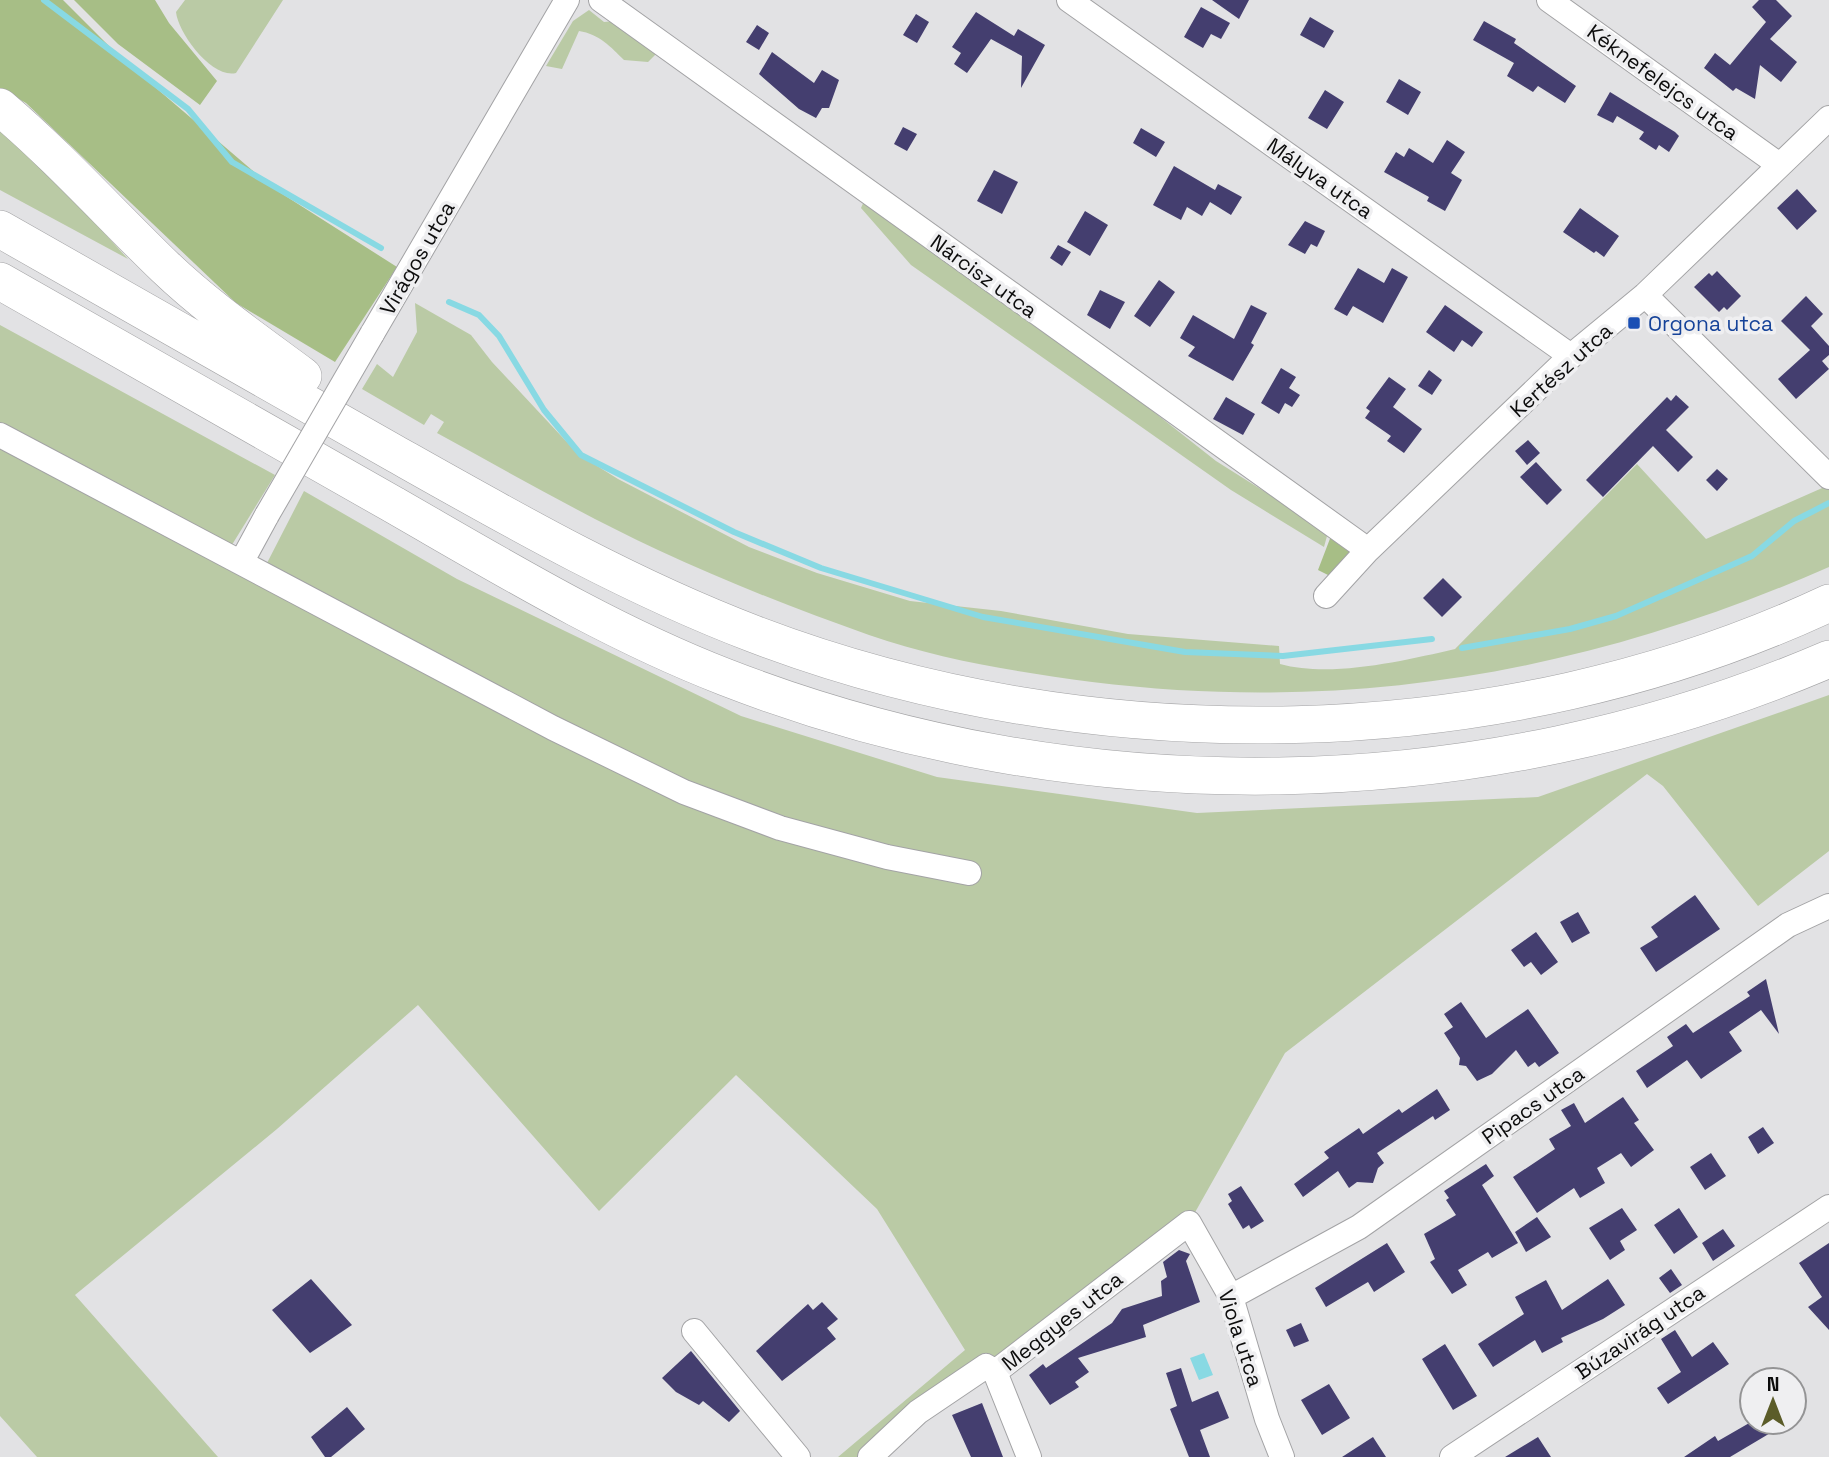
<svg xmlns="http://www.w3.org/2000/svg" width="1829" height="1457" font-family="'Space Grotesk',sans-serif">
  <rect width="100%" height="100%" fill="#e2e2e4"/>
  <!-- green -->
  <path fill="#bacaa5" d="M185 0H283L236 73C212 79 178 33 176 12Z
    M589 10 604 22 615 21 659 51 648 62 624 60C611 47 599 34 579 31L562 69 546 66 573 21Z
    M0 118 128 259 0 190Z
    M865 199 1107 375 1216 461 1316 524 1327 536 1324 547 1231 490 911 265 861 208Z
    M415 303 471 335 492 362 578 454 618 479 749 547 817 573 910 601 1001 611 1128 634 1279 646 1280 664C1331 678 1403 661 1455 649L1637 464 1706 539 1829 485V567C1589 672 1353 714 1092 682 1017 672 941 660 869 635 798 610 727 582 658 550 583 515 510 473 437 433L444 422 431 414 424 425 362 389 377 364 393 377 417 332Z
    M0 325 275 475 230 548 266 565 304 491 457 579 741 716 937 777 1197 813 1538 797 1829 695V851L1758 906 1663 786 1647 774 1285 1053 1189 1223 870 1457H838L965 1350 877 1209 736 1075 599 1211 418 1005 277 1129 75 1295 218 1457H37L0 1416Z"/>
  <!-- forest -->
  <path fill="#a7be86" d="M0 0H63L121 58 273 188 397 267 335 362 236 303 26 103 0 88Z
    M74 0H155L169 23 217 81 200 105 118 44Z
    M1331 536 1354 553 1338 580 1318 570Z"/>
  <!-- water -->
  <path fill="#88d9e3" d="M1204 1353 1213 1375 1199 1380 1190 1358Z"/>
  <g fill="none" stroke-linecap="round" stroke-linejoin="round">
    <!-- stream -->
    <path stroke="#88d9e3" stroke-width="6" d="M44 0 188 109 232 162 381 248
      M449 302 479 315 499 336 544 410 581 455 734 532 821 568 983 617 1185 652 1283 656 1432 639
      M1462 648 1570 629 1616 616 1752 556 1794 521 1829 503"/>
  </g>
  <!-- building -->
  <path fill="#443e6f" d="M1212 0H1249L1239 19Z
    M1759 0H1776L1792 16 1770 39 1797 62 1781 82 1760 65 1755 99 1736 88 1733 91 1704 68 1715 53 1730 65 1766 22 1752 7Z
    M1201 7 1230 23 1221 39 1211 34 1203 48 1184 37Z
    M976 12 1014 36 1018 29 1045 45 1021 88 1022 56 991 39 967 73 954 64 961 53 952 47Z
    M916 14 929 22 917 43 903 35Z
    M1310 17 1334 31 1324 48 1300 35Z
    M1484 21 1516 39 1514 43 1576 86 1565 103 1538 86 1533 92 1507 76 1514 63 1473 40Z
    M757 25 769 33 759 50 746 42Z
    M772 52 814 83 822 70 839 80 829 108H822L816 118 799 109 759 74Z
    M1399 79 1421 92 1408 115 1386 102Z
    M1325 90 1344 102 1327 129 1308 118Z
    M1610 92 1675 132 1679 136 1669 152 1659 145 1656 150 1639 139 1644 132 1617 116 1613 123 1597 115Z
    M903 127 917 134 907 151 894 144Z
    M1141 128 1165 142 1156 157 1133 143Z
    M1447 140 1465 152 1451 173 1462 180 1445 211 1427 201 1429 197 1384 172 1396 152 1404 157 1409 148 1433 163Z
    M1174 166 1215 190 1218 184 1242 197 1231 215 1210 202 1202 216 1187 207 1181 220 1153 205Z
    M994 170 1018 182 1002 214 977 201Z
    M1797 189 1817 211 1797 230 1777 208Z
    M1580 208 1619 236 1604 257 1596 251 1594 253 1563 232Z
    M1085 211 1108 225 1090 256 1067 242Z
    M1305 221 1325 231 1317 247 1311 244 1305 254 1288 245Z
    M1058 245 1071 252 1062 266 1050 258Z
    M1358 268 1384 283 1392 268 1408 277 1383 323 1353 306 1347 316 1334 309Z
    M1717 271 1741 296 1727 310 1724 307 1719 312 1694 287 1709 273 1712 276Z
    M1159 280 1175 292 1150 327 1134 316Z
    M1100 290 1125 302 1110 329 1087 315Z
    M1806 296 1823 314 1811 326 1829 346V355L1822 361 1829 369 1796 399 1778 379 1810 350 1781 321Z
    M1251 305 1267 313 1251 343 1254 345 1233 381 1188 356 1195 347 1180 338 1193 315 1234 339Z
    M1445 305 1483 332 1472 347 1462 340 1454 352 1426 332Z
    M1281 368 1296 377 1289 388 1300 395 1292 407 1285 403 1279 414 1261 403Z
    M1429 370 1442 380 1432 395 1418 386Z
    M1389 377 1406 389 1393 407 1422 429 1404 453 1387 441 1391 436 1365 418 1370 411 1366 408Z
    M1676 395 1689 407 1666 430 1693 457 1678 472 1653 446 1603 497 1586 480 1667 397 1671 401Z
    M1226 397 1255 414 1243 435 1213 419Z
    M1528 440 1540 453 1527 465 1515 451Z
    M1536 462 1562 490 1547 505 1520 477Z
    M1717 469 1728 479 1717 491 1706 480Z
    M1443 578 1462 597 1442 617 1423 598Z
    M1695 895 1720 929 1656 972 1640 948 1658 937 1651 927Z
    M1578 912 1590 933 1572 943 1560 922Z
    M1536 932 1558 962 1541 975 1531 962 1524 967 1511 950Z
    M1766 979 1779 1034 1761 1010 1729 1032 1742 1051 1708 1074 1701 1079 1687 1060 1647 1088 1636 1071 1673 1046 1667 1037 1686 1024 1693 1033 1750 996 1747 992Z
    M1461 1002 1486 1038 1528 1009 1559 1053 1539 1067 1535 1062 1528 1067 1516 1050 1492 1074 1477 1081 1466 1066 1459 1065 1460 1058 1444 1033 1453 1027 1444 1014Z
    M1437 1089 1450 1110 1435 1120 1433 1116 1377 1153 1384 1163 1378 1168 1373 1183 1357 1182 1349 1188 1338 1171 1303 1197 1294 1184 1329 1158 1324 1152 1359 1128 1363 1134 1399 1109 1402 1113Z
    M1623 1097 1639 1120 1634 1123 1654 1150 1631 1167 1621 1153 1597 1168 1605 1183 1580 1198 1574 1188 1537 1213 1513 1177 1555 1149 1549 1139 1571 1126 1561 1110 1574 1103 1585 1123Z
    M1763 1127 1774 1143 1758 1154 1748 1137Z
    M1711 1153 1726 1176 1705 1190 1690 1167Z
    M1486 1164 1494 1176 1482 1185 1518 1243 1492 1258 1488 1252 1458 1270 1467 1285 1452 1294 1430 1262 1435 1259 1424 1234 1456 1215 1446 1200 1449 1198 1444 1191Z
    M1241 1186 1264 1221 1251 1229 1249 1225 1243 1229 1228 1204 1232 1201 1228 1194Z
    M1622 1208 1637 1230 1620 1241 1625 1250 1610 1260 1589 1228Z
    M1679 1208 1698 1237 1674 1254 1654 1225Z
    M1537 1217 1551 1237 1526 1252 1515 1232Z
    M1723 1229 1735 1246 1713 1261 1702 1243Z
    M1387 1243 1405 1272 1374 1292 1368 1282 1326 1307 1315 1288Z
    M1829 1243V1330L1808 1307 1822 1297 1799 1263Z
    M1179 1250 1190 1254 1186 1261 1200 1302 1143 1325 1146 1337 1078 1358 1089 1372 1075 1382 1079 1387 1050 1405 1029 1375 1043 1364 1046 1368 1112 1323 1122 1309 1162 1296 1161 1281 1167 1277 1163 1262Z
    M1671 1269 1682 1285 1670 1293 1659 1278Z
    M311 1279 352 1325 310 1353 272 1310Z
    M1608 1279 1625 1305 1603 1319 1561 1338 1563 1342 1542 1353 1535 1340 1493 1367 1478 1344 1524 1314 1515 1297 1546 1280 1562 1310Z
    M822 1302 838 1319 827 1328 836 1339 782 1381 756 1351 808 1304 813 1310Z
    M1301 1323 1309 1341 1294 1347 1286 1330Z
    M1675 1330 1692 1357 1713 1342 1729 1364 1668 1404 1657 1388 1681 1372 1661 1339Z
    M1445 1344 1477 1396 1453 1410 1422 1359Z
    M691 1351 740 1411 729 1422 703 1401 699 1405 676 1392 662 1378Z
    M1181 1368 1192 1402 1218 1391 1229 1418 1200 1430 1210 1457H1189L1170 1409 1177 1406 1166 1373Z
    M1329 1384 1350 1418 1322 1435 1301 1400Z
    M982 1403 1003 1457H971L952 1415Z
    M347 1407 365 1429 331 1457H325L311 1437Z
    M1751 1422H1766L1772 1432 1730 1457H1684L1715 1436 1718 1441Z
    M1373 1437 1386 1457H1342Z
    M1538 1437 1551 1457H1505Z"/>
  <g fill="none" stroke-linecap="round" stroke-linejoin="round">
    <!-- minor casing -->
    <g stroke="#a3a3a5" stroke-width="26">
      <path id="minor" d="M601 0 1368 550
        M1069 0 1571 356
        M1549 0 1778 164
        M1645 295 1829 477
        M372 334 567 0
        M0 435 553 728 684 792 780 828 887 857 969 873
        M242 561 267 515
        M1326 596 1368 550 1571 356 1645 295 1829 118
        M1231 1297 1359 1227 1788 925 1829 906
        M694 1331 798 1457
        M995 1372 1029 1457
        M870 1457 918 1412 986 1366 995 1372 1189 1223 1231 1297 1267 1419 1282 1457
        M1452 1457 1829 1207"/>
    </g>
    <!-- highway casing -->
    <g stroke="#a3a3a5" stroke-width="38">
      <path id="highway" d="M0 107C59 157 110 214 165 267 208 308 256 341 303 376
        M0 229C131 303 262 378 394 453 511 519 628 586 754 634 1092 763 1500 757 1829 603
        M0 281C132 355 263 430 394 505 502 567 609 632 725 677 1080 815 1479 809 1829 659"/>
    </g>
    <!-- minor -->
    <use href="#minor" stroke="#fff" stroke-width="24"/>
    <!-- highway -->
    <use href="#highway" stroke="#fff" stroke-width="37"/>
    <!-- minor-bridge casing -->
    <g stroke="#a3a3a5" stroke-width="26" stroke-linecap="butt">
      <path id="minor-bridge" d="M267 515 372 334"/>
    </g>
    <!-- minor-bridge -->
    <use href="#minor-bridge" stroke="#fff" stroke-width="24"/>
  </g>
  <!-- markers -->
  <rect fill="#1a4fb4" stroke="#efeff1" stroke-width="2.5" x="1627" y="316" width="14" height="14" rx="3.5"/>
  <g text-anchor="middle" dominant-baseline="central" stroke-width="7" stroke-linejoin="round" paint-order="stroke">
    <!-- street labels -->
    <g font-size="21" fill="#0c0c0c" stroke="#efeff1">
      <text transform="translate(1663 82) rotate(36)">Kéknefelejcs utca</text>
      <text transform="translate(1320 178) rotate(35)">Mályva utca</text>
      <text transform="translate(417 258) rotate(-60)">Virágos utca</text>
      <text transform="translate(984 276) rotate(36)">Nárcisz utca</text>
      <text transform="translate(1561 370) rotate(-42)">Kertész utca</text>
      <text transform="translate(1533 1105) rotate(-35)">Pipacs utca</text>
      <text transform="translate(1062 1321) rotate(-38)">Meggyes utca</text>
      <text transform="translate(1640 1332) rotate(-34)">Búzavirág utca</text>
      <text transform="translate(1241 1338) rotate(72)">Viola utca</text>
    </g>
    <!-- transit labels -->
    <g font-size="21" fill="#164399" stroke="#efeff1" text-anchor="start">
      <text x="1648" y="323">Orgona utca</text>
    </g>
  </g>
  <!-- north arrow -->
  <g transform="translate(1773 1401)"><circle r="33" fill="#efeff1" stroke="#949495" stroke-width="2"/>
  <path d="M0-5L12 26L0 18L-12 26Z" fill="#5b5c29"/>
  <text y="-10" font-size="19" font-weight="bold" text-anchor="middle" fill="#0c0c0c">N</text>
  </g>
</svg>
